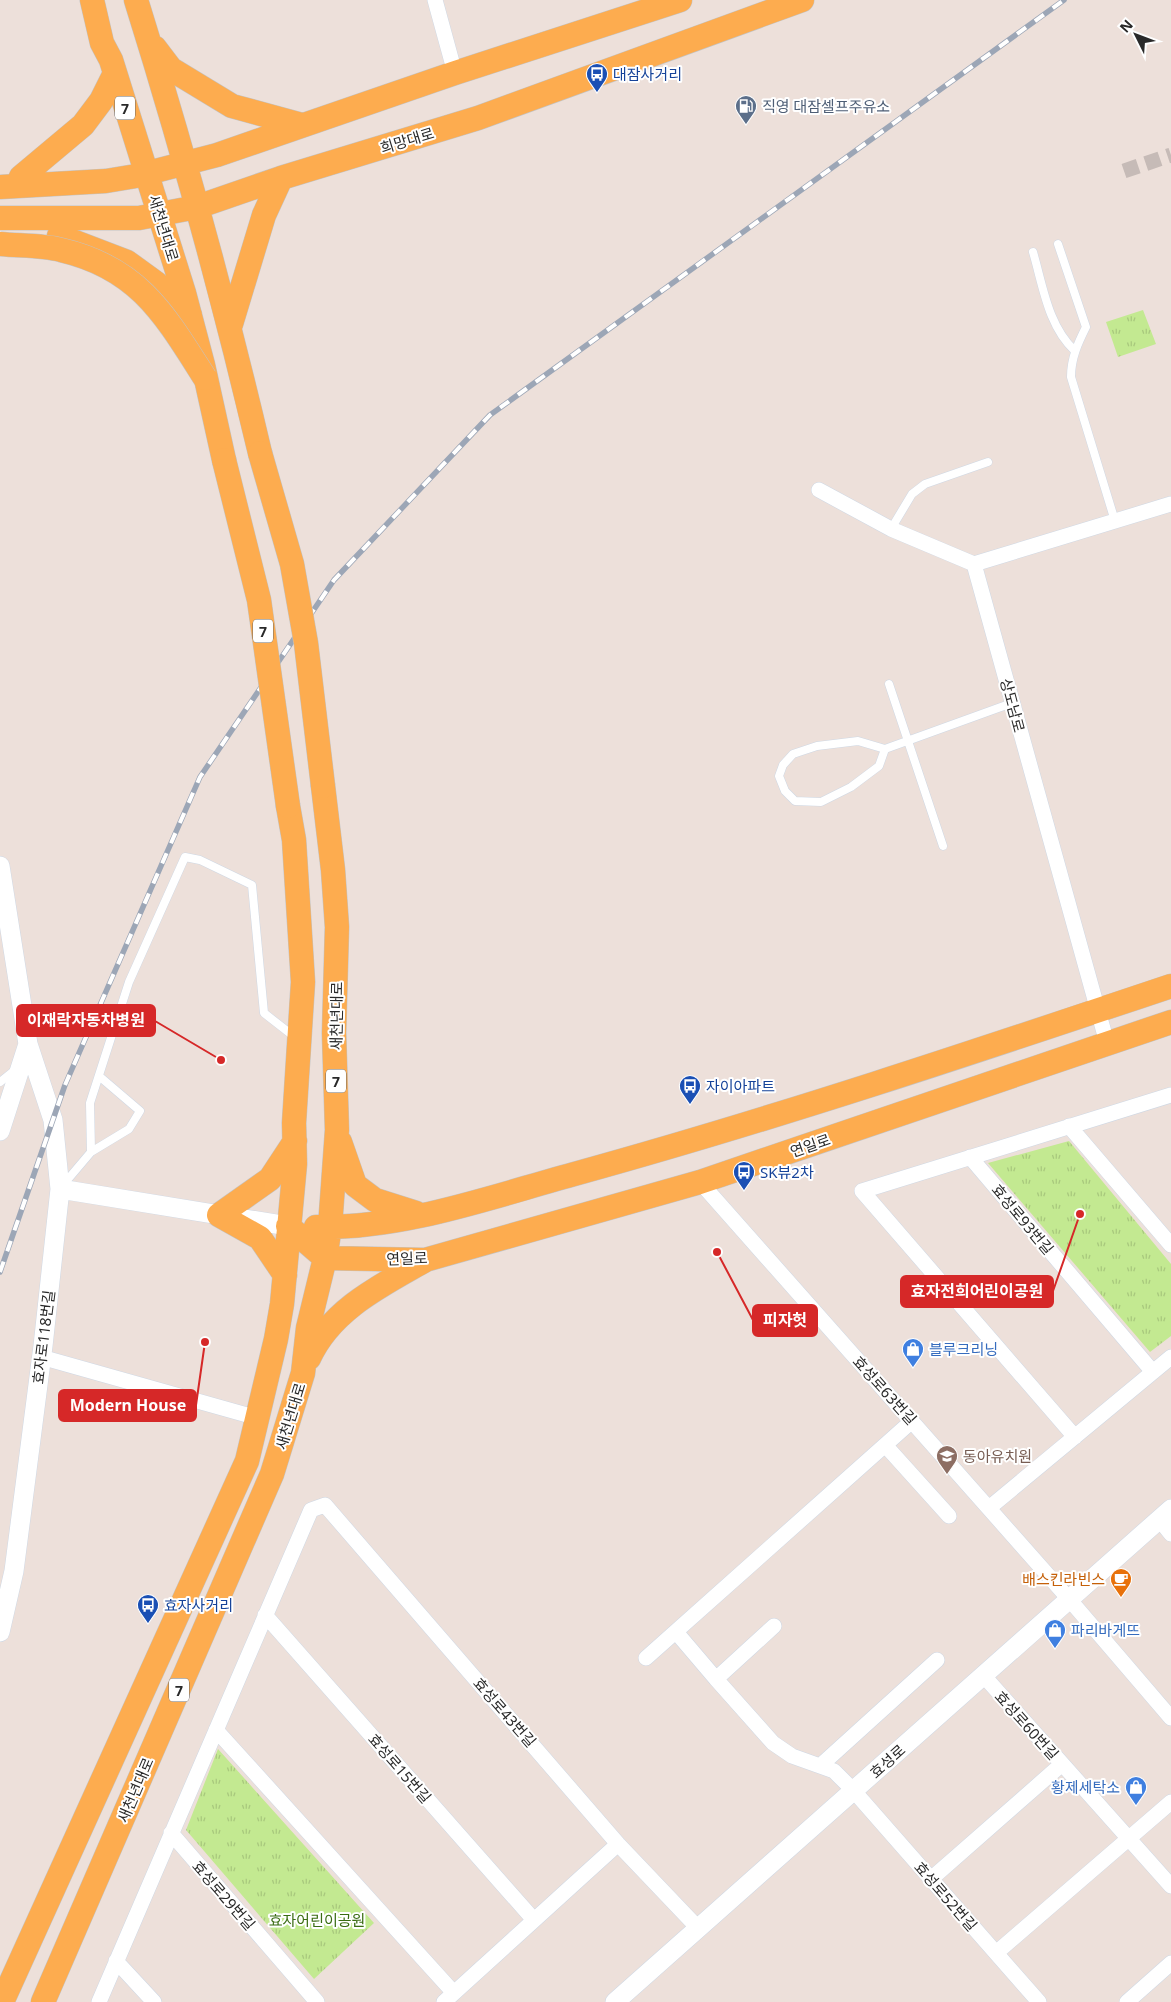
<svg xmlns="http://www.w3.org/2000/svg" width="1171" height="2002" font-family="'Noto Sans','Noto Sans KR',sans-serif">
  <defs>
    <pattern id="park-tufts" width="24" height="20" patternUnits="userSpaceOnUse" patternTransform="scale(1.25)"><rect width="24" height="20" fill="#c3e991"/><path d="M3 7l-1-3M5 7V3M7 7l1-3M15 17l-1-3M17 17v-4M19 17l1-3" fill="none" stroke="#a8c87d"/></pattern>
  </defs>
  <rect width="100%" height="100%" fill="#ede0da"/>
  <!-- park -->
  <path fill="url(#park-tufts)" d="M1143 310 1156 344 1118 357 1106 322Z
    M1069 1141 1171 1264V1336L1150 1352 988 1163Z
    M218 1749 374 1923 314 1979 186 1830Z"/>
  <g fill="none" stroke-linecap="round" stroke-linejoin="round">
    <!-- minor-tunnel -->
    <path stroke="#c6bbb7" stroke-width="15" stroke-dasharray="15 8" stroke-linecap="butt" d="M1124 171 1171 155"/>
    <!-- service casing -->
    <g stroke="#cfd8e4" stroke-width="9">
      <path id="service" d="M1058 244 1086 327C1078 343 1071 358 1071 377L1115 521
        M1033 252C1043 286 1048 326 1075 351
        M891 529 912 494 925 484 988 462
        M889 684 943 846
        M885 749 858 741 817 746 793 754 783 765 779 776 785 791 795 801 821 802 851 787 879 766 885 749 1012 703
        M0 1082 14 1071
        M91 1152 129 1129 140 1111 99 1076
        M63 1185 91 1152 90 1103 129 982 185 857 200 860 252 885 264 1013 296 1038"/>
    </g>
    <!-- minor casing -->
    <g stroke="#cfd8e4" stroke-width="16">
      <path id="minor" d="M435 0 455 73
        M819 490 891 529 974 564
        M974 564 1107 1043
        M974 564 1171 504
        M1069 1126 1171 1245
        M970 1157 1153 1372
        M700 1182 1069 1599 1171 1718
        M41 1357 258 1418
        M1075 1437 862 1191 1171 1095
        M885 1445 949 1516
        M989 1508 1171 1357
        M1159 1519 1171 1534
        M265 1615 534 1920
        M774 1626 716 1679 773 1743 792 1756 820 1766 937 1660
        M676 1632 716 1679
        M646 1658 912 1421
        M983 1675 1171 1886
        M216 1730 454 1993
        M820 1766 834 1771 853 1790 1039 2002
        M171 1833 317 2002
        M931 1879 1062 1764
        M996 1953 1171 1802
        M116 1961 154 2002
        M99 2002 311 1510 325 1505 618 1844 698 1928
        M444 2002 618 1844
        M1127 2002 1171 1963"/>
    </g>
    <!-- tertiary casing -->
    <g stroke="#cfd8e4" stroke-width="20">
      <path id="tertiary" d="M0 866 28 1044 0 1131
        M60 1189 288 1226
        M0 1632 14 1571 43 1346 60 1189 53 1120 28 1044
        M615 2002 1171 1509"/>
    </g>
    <!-- primary casing -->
    <g stroke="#c3c3c3" stroke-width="25">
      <path id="primary" d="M92 0 102 43 111 60 184 293 203 365 224 460
        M136 0C183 150 224 300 260 453
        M155 48 171 69 232 106 302 125
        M21 177 83 125 101 101 115 73
        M0 187 106 181 136 176 217 155 455 73 680 0
        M0 218H139L197 207 281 178 478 118 802 0
        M59 236 127 262 156 283 190 315
        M231 324 264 215 281 178
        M340 1142 355 1185 375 1200 416 1213
        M288 1226 325 1258 425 1260 700 1182 1171 1022
        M316 1227C404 1229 493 1196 578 1173 777 1118 974 1052 1171 986
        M285 1275 260 1238 219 1215 270 1179 295 1141
        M309 1358C331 1310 380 1286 424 1261
        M2 2002 247 1461 276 1339 282 1304 295 1164 294 1123 303 982 294 840 288 806
        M43 2002 272 1474 303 1373 308 1328 325 1258 330 1227 337 1130 334 1033 337 927 333 870 323 786"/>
    </g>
    <!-- service -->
    <use href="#service" stroke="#fff" stroke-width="8"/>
    <!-- minor -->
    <use href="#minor" stroke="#fff" stroke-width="15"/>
    <!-- tertiary -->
    <use href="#tertiary" stroke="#fff" stroke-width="19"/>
    <!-- primary -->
    <use href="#primary" stroke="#fdac4f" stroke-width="24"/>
    <!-- rail casing -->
    <g stroke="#9ca6b6" stroke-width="5.5">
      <path id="rail" d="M0 1272 65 1085 200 777 334 580 490 415 1064 0"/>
    </g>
    <!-- rail -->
    <use href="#rail" stroke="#fff" stroke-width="4" stroke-dasharray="11" stroke-linecap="butt"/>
    <!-- primary-bridge casing -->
    <g stroke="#c3c3c3" stroke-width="25" stroke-linecap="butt">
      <path id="primary-bridge" d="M0 244C20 246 42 245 61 250 139 268 165 315 205 378
        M260 453 292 564 306 643 323 786
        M224 460 259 600 288 806"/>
    </g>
    <!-- primary-bridge -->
    <use href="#primary-bridge" stroke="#fdac4f" stroke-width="24"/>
  </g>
  <!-- icons -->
  <defs>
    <g id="bus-pin" transform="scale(1.125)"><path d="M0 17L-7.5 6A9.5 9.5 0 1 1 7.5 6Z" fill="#1a4fb4" stroke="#fff"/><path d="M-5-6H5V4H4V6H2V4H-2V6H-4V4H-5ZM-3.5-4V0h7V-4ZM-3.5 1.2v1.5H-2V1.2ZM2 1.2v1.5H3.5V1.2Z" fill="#fff"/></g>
    <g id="fuel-pin" transform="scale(1.125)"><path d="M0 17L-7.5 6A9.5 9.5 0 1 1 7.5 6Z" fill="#5c6f8a" stroke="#fff"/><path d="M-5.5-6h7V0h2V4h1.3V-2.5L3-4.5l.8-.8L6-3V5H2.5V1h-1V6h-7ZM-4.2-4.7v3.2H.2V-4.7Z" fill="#fff"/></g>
    <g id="shop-pin" transform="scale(1.125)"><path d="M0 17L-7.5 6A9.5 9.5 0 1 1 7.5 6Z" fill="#3f7fe0" stroke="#fff"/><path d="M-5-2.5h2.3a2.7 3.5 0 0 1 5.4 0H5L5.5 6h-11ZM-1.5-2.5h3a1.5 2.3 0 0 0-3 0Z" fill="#fff"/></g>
    <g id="school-pin" transform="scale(1.125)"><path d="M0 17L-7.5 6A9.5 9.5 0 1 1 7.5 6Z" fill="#8d6e63" stroke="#fff"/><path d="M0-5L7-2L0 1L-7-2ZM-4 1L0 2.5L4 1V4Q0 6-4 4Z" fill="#fff"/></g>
    <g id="cafe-pin" transform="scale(1.125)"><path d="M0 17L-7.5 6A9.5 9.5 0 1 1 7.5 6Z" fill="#e8710a" stroke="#fff"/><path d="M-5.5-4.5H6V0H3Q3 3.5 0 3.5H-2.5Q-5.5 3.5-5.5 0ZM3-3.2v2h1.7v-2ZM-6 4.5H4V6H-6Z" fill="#fff"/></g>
  </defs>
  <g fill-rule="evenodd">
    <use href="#bus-pin" x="597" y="74"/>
    <use href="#fuel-pin" x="746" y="106"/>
    <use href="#bus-pin" x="690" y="1086"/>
    <use href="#bus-pin" x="744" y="1172"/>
    <use href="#shop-pin" x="913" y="1349"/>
    <use href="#school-pin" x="947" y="1456"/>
    <use href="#cafe-pin" x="1121" y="1579"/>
    <use href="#bus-pin" x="148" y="1605"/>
    <use href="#shop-pin" x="1055" y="1630"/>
    <use href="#shop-pin" x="1136" y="1787"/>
  </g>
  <g text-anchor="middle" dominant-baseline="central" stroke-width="4" stroke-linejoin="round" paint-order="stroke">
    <!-- shield labels -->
    <g fill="#fff" stroke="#696969" stroke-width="1">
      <rect x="115" y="96.5" width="20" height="23" rx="4"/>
      <rect x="253" y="619.5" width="20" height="23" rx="4"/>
      <rect x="326" y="1069.5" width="20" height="23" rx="4"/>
      <rect x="169" y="1678.5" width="20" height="23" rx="4"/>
    </g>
    <g font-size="14" font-weight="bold" fill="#292929">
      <text x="125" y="108">7</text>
      <text x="263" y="631">7</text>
      <text x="336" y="1081">7</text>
      <text x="179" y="1690">7</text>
    </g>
    <!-- transit labels -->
    <g font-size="15" fill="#164399" stroke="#fff" text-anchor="start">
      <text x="613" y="74">대잠사거리</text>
      <text x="706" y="1086">자이아파트</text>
      <text x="760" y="1172">SK뷰2차</text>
      <text x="164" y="1605">효자사거리</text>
    </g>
    <!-- service labels -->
    <g font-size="15" fill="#4e5e75" stroke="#fff" text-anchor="start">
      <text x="762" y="106">직영 대잠셀프주유소</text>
    </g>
    <!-- street labels -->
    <g font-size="15" fill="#292929" stroke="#fff">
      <text transform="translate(407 140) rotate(-17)">희망대로</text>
      <text transform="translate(164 228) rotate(73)">새천년대로</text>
      <text transform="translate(1013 705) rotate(75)">상도남로</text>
      <text transform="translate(336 1016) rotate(-89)">새천년대로</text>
      <text transform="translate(810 1145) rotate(-19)">연일로</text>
      <text transform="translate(1023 1219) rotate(50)">효성로93번길</text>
      <text transform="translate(407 1258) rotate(-2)">연일로</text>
      <text transform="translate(43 1337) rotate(-83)">효자로118번길</text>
      <text transform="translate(885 1390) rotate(48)">효성로63번길</text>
      <text transform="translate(290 1416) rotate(-73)">새천년대로</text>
      <text transform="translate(505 1712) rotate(49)">효성로43번길</text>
      <text transform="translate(1027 1725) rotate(48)">효성로60번길</text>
      <text transform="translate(887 1761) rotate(-42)">효성로</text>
      <text transform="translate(400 1768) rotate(49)">효성로15번길</text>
      <text transform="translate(135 1790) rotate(-67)">새천년대로</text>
      <text transform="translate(224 1895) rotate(49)">효성로29번길</text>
      <text transform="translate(946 1896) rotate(49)">효성로52번길</text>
    </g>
    <!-- shop labels -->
    <g font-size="15" fill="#366cbe" stroke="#fff" text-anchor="start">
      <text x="929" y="1349">블루크리닝</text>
      <text x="1071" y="1630">파리바게뜨</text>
      <text x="1120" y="1787" text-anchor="end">황제세탁소</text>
    </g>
    <!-- education labels -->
    <g font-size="15" fill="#785e54" stroke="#fff" text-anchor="start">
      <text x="963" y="1456">동아유치원</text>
    </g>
    <!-- food labels -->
    <g font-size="15" fill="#c56008" stroke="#fff" text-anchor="end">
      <text x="1105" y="1579">배스킨라빈스</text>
    </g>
    <!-- park labels -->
    <g font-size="15" fill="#3a6c13" stroke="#fff">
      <text x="317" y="1920">효자어린이공원</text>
    </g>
  </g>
  <!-- callouts -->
  <path fill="none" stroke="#d62828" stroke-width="2" d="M221 1060L155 1021M1080 1214L1053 1291M717 1252L753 1320M205 1342L196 1405"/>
  <g fill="#d62828" stroke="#fff" stroke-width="2">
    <circle cx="221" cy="1060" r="5"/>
    <circle cx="1080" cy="1214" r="5"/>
    <circle cx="717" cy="1252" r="5"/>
    <circle cx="205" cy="1342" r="5"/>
  </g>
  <g fill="#d62828" stroke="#d62828" stroke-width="2">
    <rect x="17" y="1005" width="138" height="31" rx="5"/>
    <rect x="901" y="1276" width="152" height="31" rx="5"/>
    <rect x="753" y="1305" width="64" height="31" rx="5"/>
    <rect x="59" y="1390" width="137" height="31" rx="5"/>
  </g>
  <g font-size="16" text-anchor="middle" font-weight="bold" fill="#fff">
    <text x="86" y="1026">이재락자동차병원</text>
    <text x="977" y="1297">효자전희어린이공원</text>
    <text x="785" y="1326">피자헛</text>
    <text x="128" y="1411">Modern House</text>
  </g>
  <!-- north arrow -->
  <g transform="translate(1136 35) rotate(312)" stroke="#ffffff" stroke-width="4" paint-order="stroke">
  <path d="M0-4L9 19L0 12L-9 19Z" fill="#292929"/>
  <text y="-8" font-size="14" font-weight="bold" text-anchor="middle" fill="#292929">N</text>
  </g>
</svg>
